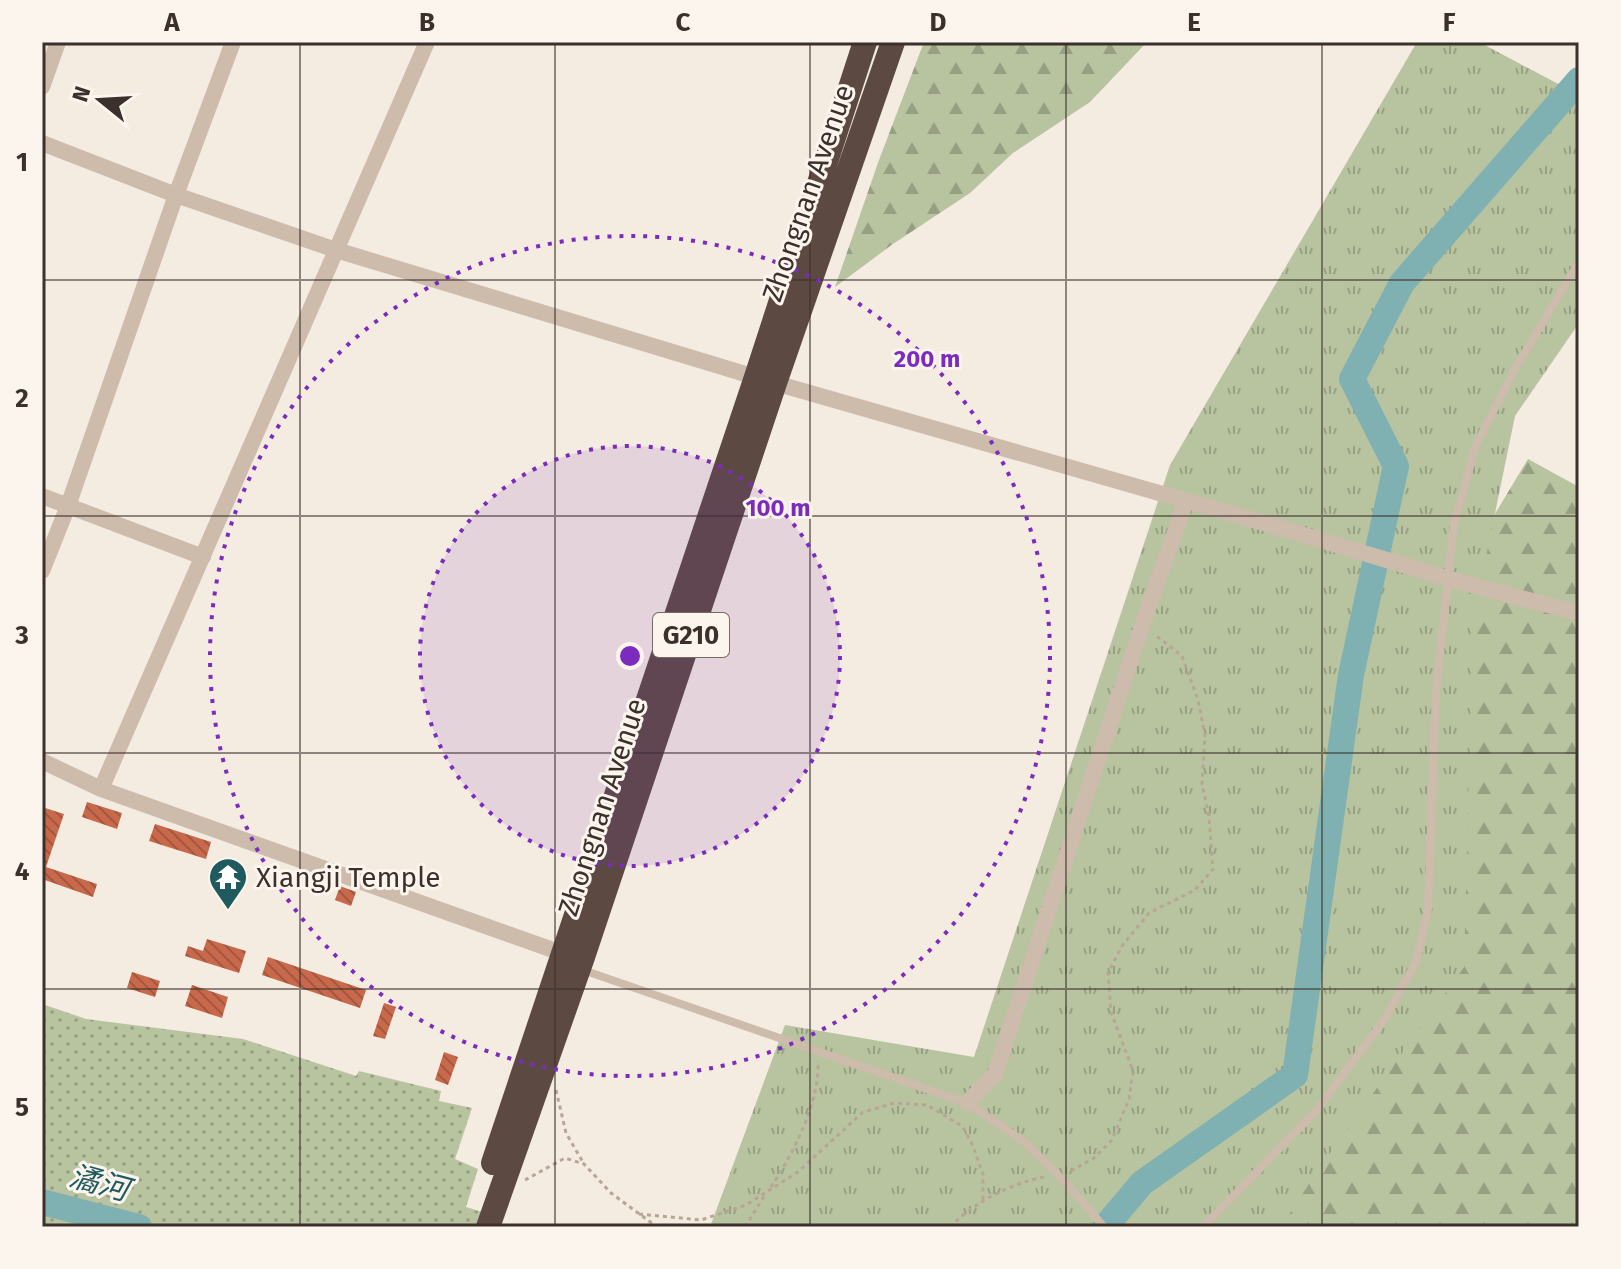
<svg xmlns="http://www.w3.org/2000/svg" width="1621" height="1269" font-family="'Fira Sans','Noto Sans SC',sans-serif">
  <defs>
    <pattern id="grass-dots" width="8" height="8" patternUnits="userSpaceOnUse" patternTransform="scale(2)"><rect width="8" height="8" fill="#b8c4a0"/><path d="M2 2h.1M6 6h.1" fill="none" stroke="#97a083" stroke-width="1.8" stroke-linecap="round"/></pattern>
    <pattern id="forest-firs" width="22" height="20" patternUnits="userSpaceOnUse" patternTransform="scale(2)"><rect width="22" height="20" fill="#b8c4a0"/><path d="M5 1l3.5 6h-7zM16 11l3.5 6h-7z" fill="#97a083"/></pattern>
    <pattern id="park-tufts" width="24" height="20" patternUnits="userSpaceOnUse" patternTransform="scale(2)"><rect width="24" height="20" fill="#b8c4a0"/><path d="M3 7l-1-3M5 7V3M7 7l1-3M15 17l-1-3M17 17v-4M19 17l1-3" fill="none" stroke="#97a083"/></pattern>
    <pattern id="building-back-hatch" width="6" height="6" patternUnits="userSpaceOnUse" patternTransform="scale(2)"><rect width="6" height="6" fill="#c8694b"/><path d="M-1 5l2 2M0 0l6 6M5-1l2 2" fill="none" stroke="#a4573f"/></pattern>
  </defs>
  <rect width="100%" height="100%" fill="#f4ebe1"/>
  <!-- grass -->
  <path fill="url(#grass-dots)" d="M42 1004 86 1019 243 1039 356 1076 359 1071 441 1091 439 1101 472 1108 455 1159 478 1169 466 1207 492 1215 488 1227H42Z"/>
  <!-- forest -->
  <path fill="url(#forest-firs)" d="M924 42H1147L1090 102 1013 153 970 193 893 244 835 287 879 160Z
    M1528 459 1579 487V1227H1239L1472 552Z"/>
  <!-- park -->
  <path fill="url(#park-tufts)" d="M1417 42H1479L1579 95V323L1515 416 1473 620 1464 967 1320 1167 1281 1227H710L785 1025 974 1057 1170 465Z"/>
  <g fill="none" stroke-linecap="round" stroke-linejoin="round">
    <!-- river -->
    <path stroke="#7fb0b2" stroke-width="26" d="M42 1202 139 1227
      M1105 1227 1142 1183 1295 1075 1351 675 1396 466 1352 379 1402 283 1579 80"/>
  </g>
  <!-- building -->
  <path fill="url(#building-back-hatch)" d="M87 802 122 813 117 829 82 817Z
    M42 807 64 814 46 867 97 884 93 897 42 879Z
    M155 824 211 842 206 859 149 841Z
    M295 870 307 874 303 887 291 883Z
    M340 886 356 892 351 906 335 900Z
    M207 939 246 951 239 973 185 956 188 946 203 951Z
    M268 957 366 990 360 1008 262 975Z
    M132 972 160 981 155 997 127 988Z
    M192 985 228 997 222 1018 185 1006Z
    M384 1003 396 1007 385 1039 373 1036Z
    M444 1052 458 1057 448 1085 435 1080Z"/>
  <g fill="none" stroke-linecap="round" stroke-linejoin="round">
    <!-- path -->
    <path stroke="#b9a596" stroke-width="3" stroke-dasharray="4 4" stroke-linecap="butt" d="M556 1090 566 1133 584 1164
      M1071 1171 1094 1158 1112 1140 1129 1099 1133 1071 1111 1012 1108 973 1122 946 1149 913 1195 890 1213 869 1209 817 1202 784 1205 735 1198 700 1182 656 1154 634
      M525 1180 565 1158 584 1164 611 1193 657 1227
      M771 1187C793 1154 820 1102 818 1061
      M639 1214 701 1220 746 1205 798 1172 863 1112 895 1103 927 1105 962 1126 972 1144 983 1174V1200
      M745 1227 766 1193
      M950 1227C975 1202 1009 1184 1044 1177"/>
    <!-- lane -->
    <path stroke="#cdbbac" stroke-width="8" d="M580 969 967 1103 1026 1143 1067 1184 1104 1227
      M1203 1227 1317 1110 1386 1017 1416 962 1428 909 1436 690 1454 524 1476 445 1516 367 1579 262"/>
    <!-- street -->
    <path stroke="#cdbbac" stroke-width="16" d="M42 87 58 42
      M42 143 176 195 336 250 775 383 1264 523
      M42 496 203 557
      M42 571 68 506 176 195 233 42
      M1460 582 1579 613
      M42 761 101 789 570 956
      M101 789 427 42
      M967 1103 995 1074 1142 626 1186 501"/>
    <!-- highway -->
    <path stroke="#5c4a42" stroke-width="24" d="M493 1163 756 377 865 42
      M488 1227 582 960 775 383 893 42"/>
    <!-- street-bridge -->
    <path stroke="#cdbbac" stroke-width="16" d="M1264 523 1460 582"/>
  </g>
  <!-- grid -->
  <path fill="none" stroke="#3b302b" stroke-width="2" stroke-opacity="0.55" d="M300 42V1227M555 42V1227M810 42V1227M1066 42V1227M1322 42V1227M42 280H1579M42 516H1579M42 753H1579M42 989H1579"/>
  <!-- distance rings -->
  <circle cx="630" cy="656" r="210" fill="#7b2cbf" fill-opacity=".12"/>
  <g fill="none" stroke="#7b2cbf" stroke-width="4" stroke-dasharray="4 8">
    <circle cx="630" cy="656" r="210"/>
    <circle cx="630" cy="656" r="420"/>
  </g>
  <!-- icons -->
  <defs>
    <g id="temple-pin" transform="scale(2)"><path d="M0 17L-7.5 6A9.5 9.5 0 1 1 7.5 6Z" fill="#1f5a5e" stroke="#fbf5ee"/><path d="M0-6L5-2H3V0L6.5 2.5H4V6H1.5V3h-3V6H-4V2.5H-6.5L-3 0V-2H-5Z" fill="#fff"/></g>
  </defs>
  <g fill-rule="evenodd">
    <use href="#temple-pin" x="228" y="877"/>
  </g>
  <g text-anchor="middle" dominant-baseline="central" stroke-width="6" stroke-linejoin="round" paint-order="stroke">
    <!-- shield labels -->
    <rect fill="#fbf5ee" stroke="#756b66" stroke-width="2" x="653" y="613" width="76" height="44" rx="6"/>
    <g font-size="26" font-weight="bold" fill="#3b302b">
      <text x="691" y="635">G210</text>
    </g>
    <!-- street labels -->
    <g font-size="28" fill="#3b302b" stroke="#fbf5ee">
      <text transform="translate(808 193) rotate(-71)">Zhongnan Avenue</text>
      <text transform="translate(602 807) rotate(-72)">Zhongnan Avenue</text>
    </g>
    <!-- poi labels -->
    <g font-size="28" fill="#3b302b" stroke="#fbf5ee" text-anchor="start">
      <text x="256" y="877">Xiangji Temple</text>
    </g>
    <!-- water labels -->
    <g font-size="30" font-style="italic" fill="#1f5a5e" stroke="#fbf5ee">
      <text transform="translate(99 1183) rotate(15)">潏河</text>
    </g>
  </g>
  <circle cx="630" cy="656" r="12" fill="#7b2cbf" stroke="#fbf5ee" stroke-width="4"/>
  <g font-size="24" text-anchor="middle" font-weight="bold" fill="#7b2cbf" stroke="#fbf5ee" stroke-width="6" stroke-linejoin="round" paint-order="stroke">
    <text x="927" y="367">200 m</text>
    <text x="778" y="516">100 m</text>
  </g>
  <!-- border -->
  <rect width="1621" height="1269" fill="none" stroke="#fbf5ee" stroke-width="88"/>
  <!-- north arrow -->
  <g transform="translate(100 100) rotate(288)" stroke="#fbf5ee" stroke-width="6" paint-order="stroke">
  <path d="M0-6L14 30L0 20L-14 30Z" fill="#3b302b"/>
  <text y="-12" font-size="22" font-weight="bold" text-anchor="middle" fill="#3b302b">N</text>
  </g>
  <rect x="44" y="44" width="1533" height="1181" fill="none" stroke="#3b302b" stroke-width="3"/>
  <g font-size="26" text-anchor="middle" font-weight="bold" fill="#3b302b">
    <text x="172" y="31">A</text>
    <text x="427" y="31">B</text>
    <text x="683" y="31">C</text>
    <text x="938" y="31">D</text>
    <text x="1194" y="31">E</text>
    <text x="1449" y="31">F</text>
    <text x="22" y="171">1</text>
    <text x="22" y="407">2</text>
    <text x="22" y="644">3</text>
    <text x="22" y="880">4</text>
    <text x="22" y="1116">5</text>
  </g>
</svg>
